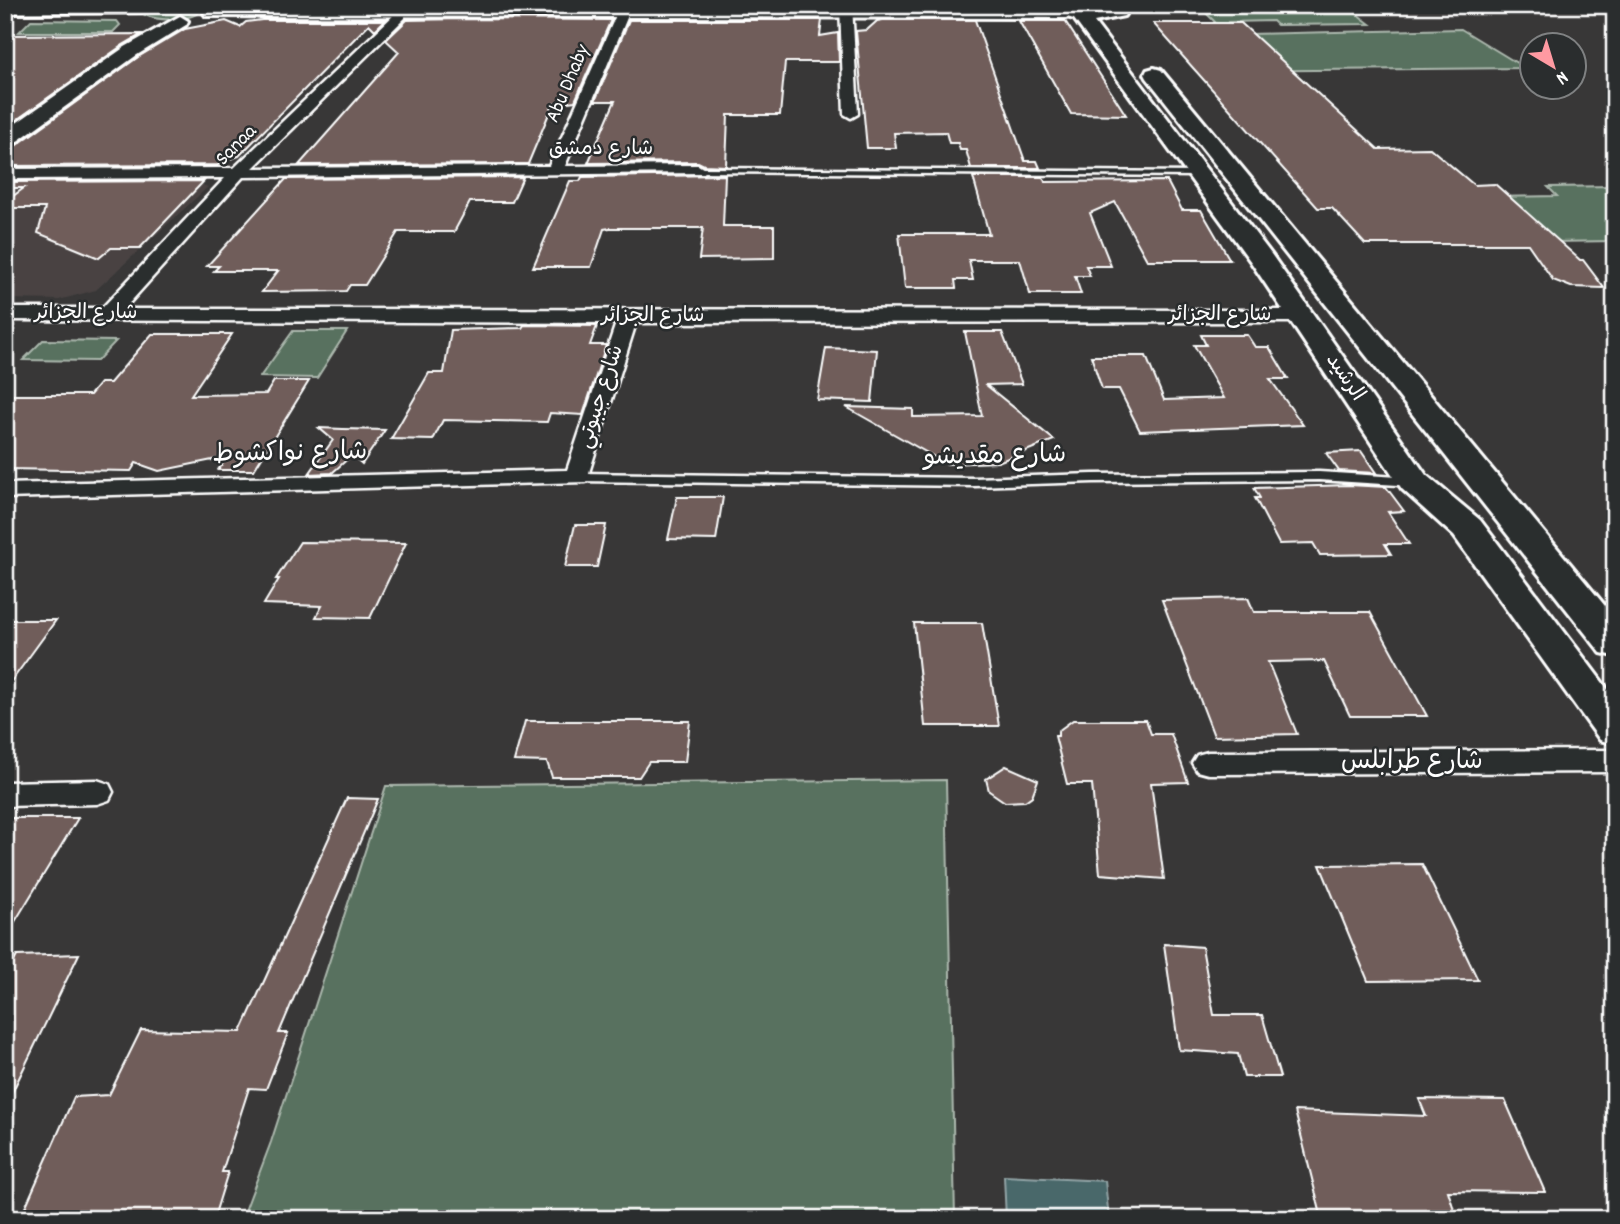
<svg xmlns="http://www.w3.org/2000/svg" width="1620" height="1224" font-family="Dekko,'Playpen Sans Arabic',sans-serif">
  <rect width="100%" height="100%" fill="#383737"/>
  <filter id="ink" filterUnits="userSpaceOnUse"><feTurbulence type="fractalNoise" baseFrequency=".0143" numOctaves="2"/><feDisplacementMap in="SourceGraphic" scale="14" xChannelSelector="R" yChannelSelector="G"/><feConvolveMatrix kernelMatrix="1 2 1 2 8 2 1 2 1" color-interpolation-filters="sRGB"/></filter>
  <g filter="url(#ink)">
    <!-- built -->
    <path fill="#484242" d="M193 181 208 187 96 290 59 300 5 299V182Z"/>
    <!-- green -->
    <path fill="#58715e" stroke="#acb8ae" stroke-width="2" d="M1345 5 1370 24 1277 25 1273 21 1229 22 1231 24H1217L1199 6Z
      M171 6H196L203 10C190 21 161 22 145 15L154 9Z
      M31 20 117 21 120 25 113 32H19Z
      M1461 29 1525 68 1196 71 1166 36Z
      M1615 186V241L1478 243 1429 198 1557 196 1548 187Z
      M293 331H347L317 378 260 377Z
      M43 340 116 341 97 361 23 360Z
      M946 780 955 1219H242L271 1142 386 786Z"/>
    <!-- water -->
    <path fill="#49676a" stroke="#92a4a6" stroke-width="2" d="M1004 1176 1105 1181 1109 1219H1006Z"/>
    <!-- building -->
    <path fill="#6f5d5a" stroke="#fff" stroke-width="2" d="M262 20H385L375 30 369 24 239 156 223 161 218 165 5 166V149L14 147 138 57 185 29 226 21 240 27 246 22Z
      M407 20 463 19 611 20 575 101 553 104 528 164 299 165 399 52 386 40Z
      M629 20H822L820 36 838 33 839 62H785L780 115H728L726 166 704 165 698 162 588 163 615 101H595Z
      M883 20H975L1025 161H1037L1040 168H971L966 150H960L958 143H949L946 132 894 133 896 148H867L856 31 867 30 877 21Z
      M1019 21H1065L1126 115 1071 114Z
      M1153 23H1241L1378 149 1430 148 1474 185 1495 184 1580 260H1583L1604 288 1571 287 1553 280 1528 244H1365L1332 208H1318Z
      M142 34 123 45 5 128V35Z
      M725 175 723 226H774V258L699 259 703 228H610L604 229 591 267H533L570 181H580L582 177Z
      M523 177 512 202H470L454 232H398L365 285H350L346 291 262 292 278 271H214L219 266H207L286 179Z
      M973 177H1043L1045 182 1167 181 1182 210H1201L1230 260H1147L1115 202 1090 213 1111 266H1086L1090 276H1075L1081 294H1030L1020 260H969L973 280H955L956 288H905L899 234H989Z
      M204 181 140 248H111L99 258 38 233 45 208H5V202L24 188H5V182Z
      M524 325 597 326 590 345H606L583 415 550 413 547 422 443 420 433 440 391 439 429 373H444L451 330 522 328Z
      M965 332H1002L1022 384 986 385 1054 440 998 462 947 464 846 407 913 409V417L982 416Z
      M152 334H232L191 395 266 394 274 381H309L254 470H218L227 457 159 471 136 463 131 471 5 469V395H90L100 383H110Z
      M1201 335H1247L1255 347H1269L1288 379H1270L1303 425 1140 431 1119 389H1102L1091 356H1146L1164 400 1224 398 1194 345H1206Z
      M826 348 877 350 872 402 817 400Z
      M319 428 343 429 385 430 362 464 352 455 332 473 309 474 333 440Z
      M1361 451 1376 473 1339 471 1326 453Z
      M1349 485 1386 487 1404 511 1388 512 1409 544H1385L1391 554 1320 555 1313 543 1279 544 1255 498H1260L1254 488Z
      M677 497H723L716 540 668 539Z
      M575 525H606L597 567H565Z
      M300 542 406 543 370 618 316 617 322 606 264 604 279 579H276Z
      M1248 598 1254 612H1370L1427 716H1350L1324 661 1268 662 1297 734 1214 736 1162 600Z
      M5 620H56L5 690Z
      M914 623H982L999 726H925Z
      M1073 720H1146L1151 734H1171L1188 782 1151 783 1164 879 1100 874 1092 784H1067L1055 736H1058V731Z
      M525 721H690L685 762H649L639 777H552L547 762 514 761Z
      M1006 766 1038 780 1032 796 1025 801 1005 802 989 791 986 779Z
      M347 798 378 799 279 1033H288L266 1089 249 1088 222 1172H228L215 1214H186L185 1219H20L74 1097 109 1095 141 1030 241 1032Z
      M12 818H78L5 938V830Z
      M1422 864 1478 980 1368 981 1320 865Z
      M1164 944 1202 947 1214 1015H1262L1280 1077H1244L1238 1054 1179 1050Z
      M79 954 5 1107V978L17 956Z
      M1419 1099 1505 1100 1545 1192 1448 1191 1457 1219H1322L1295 1111 1426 1116Z"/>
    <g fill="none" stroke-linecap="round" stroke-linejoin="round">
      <!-- lane casing -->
      <g stroke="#fff" stroke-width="5">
        <path id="lane" d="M698 168 1196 172 1200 174 1196 176 695 172 694 170Z
          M1319 472 1414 478 1420 482 1414 486 1319 480 1093 482 974 486 577 481 571 477 577 473 974 478 1093 474Z"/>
      </g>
      <!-- street casing -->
      <g stroke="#fff" stroke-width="5">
        <path id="street" d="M840 5H852L858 114 851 118 844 114Z
          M623 9 629 13 565 166 698 165 706 170 704 173 243 177 124 309 1301 310 1308 312 1311 316 1308 320 1301 322 636 323 586 482 5 498V484L567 470 616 323 5 320V308H102L225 178 5 179V169L234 168 397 12H405V18L253 168 549 166 617 13Z
          M1615 750V772L1208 774 1197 771 1192 763 1197 755 1208 752Z
          M97 780 109 784 113 792 109 800 97 804 5 806V782Z"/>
      </g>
      <!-- secondary casing -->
      <g stroke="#fff" stroke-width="6">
        <path id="secondary" d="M5 5H149L150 7 142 12 5 13Z
          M212 8H1066L1074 13 1066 18 206 16 204 13Z
          M180 16 188 21 186 25 137 55 12 145 5 147V131L125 47Z"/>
      </g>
      <!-- primary casing -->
      <g stroke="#fff" stroke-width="6">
        <path id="primary" d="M1098 5 1123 6 1126 13 1124 16 1094 22 1271 254 1426 475 1480 520 1615 699V744L1600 740 1454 536 1402 489 1251 262 1074 19 1056 14 1054 11 1062 6 1091 13 1106 10Z
          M1154 68 1161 70 1615 618V656L1601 653 1147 78 1145 74 1147 70Z"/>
      </g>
      <!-- lane -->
      <use href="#lane" fill="#2a2d2e" fill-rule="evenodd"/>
      <!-- street -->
      <use href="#street" fill="#2a2d2e" fill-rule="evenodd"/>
      <!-- secondary -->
      <use href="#secondary" fill="#2a2d2e" fill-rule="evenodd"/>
      <!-- primary -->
      <use href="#primary" fill="#2a2d2e" fill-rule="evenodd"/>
    </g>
  </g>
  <g text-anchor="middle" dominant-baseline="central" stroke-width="5" stroke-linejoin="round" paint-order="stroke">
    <!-- far-street labels -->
    <g font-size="21" fill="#fff" stroke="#2a2d2e">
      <text transform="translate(569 84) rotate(-67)">Abu Dhaby</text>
      <text transform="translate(237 146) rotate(-45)">Sanaa</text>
      <text x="601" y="150">شارع دمشق</text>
      <text x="86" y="314">شارع الجزائر</text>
      <text x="1220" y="316">شارع الجزائر</text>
      <text x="653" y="317">شارع الجزائر</text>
      <text transform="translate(1344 378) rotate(56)">الرشيد</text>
      <text transform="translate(602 397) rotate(-72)">شارع جيبوتي</text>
    </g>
    <!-- street labels -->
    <g font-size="26" fill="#fff" stroke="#2a2d2e">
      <text transform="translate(290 454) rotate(-1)">شارع نواكشوط</text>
      <text transform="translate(995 457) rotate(-1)">شارع مقديشو</text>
      <text x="1412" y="762">شارع طرابلس</text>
    </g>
  </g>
  <!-- margin -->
  <rect width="1620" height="1224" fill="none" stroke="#2a2d2e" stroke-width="28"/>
  <rect x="14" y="14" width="1592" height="1196" fill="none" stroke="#fff" stroke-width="2.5" filter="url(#ink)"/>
  <!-- north arrow -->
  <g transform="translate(1553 66) rotate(142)"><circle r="33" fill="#2a2d2e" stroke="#7f8182" stroke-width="2"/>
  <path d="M0-5L12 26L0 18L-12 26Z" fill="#ff9aa2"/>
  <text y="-10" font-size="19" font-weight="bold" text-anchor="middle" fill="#ffffff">N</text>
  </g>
</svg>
